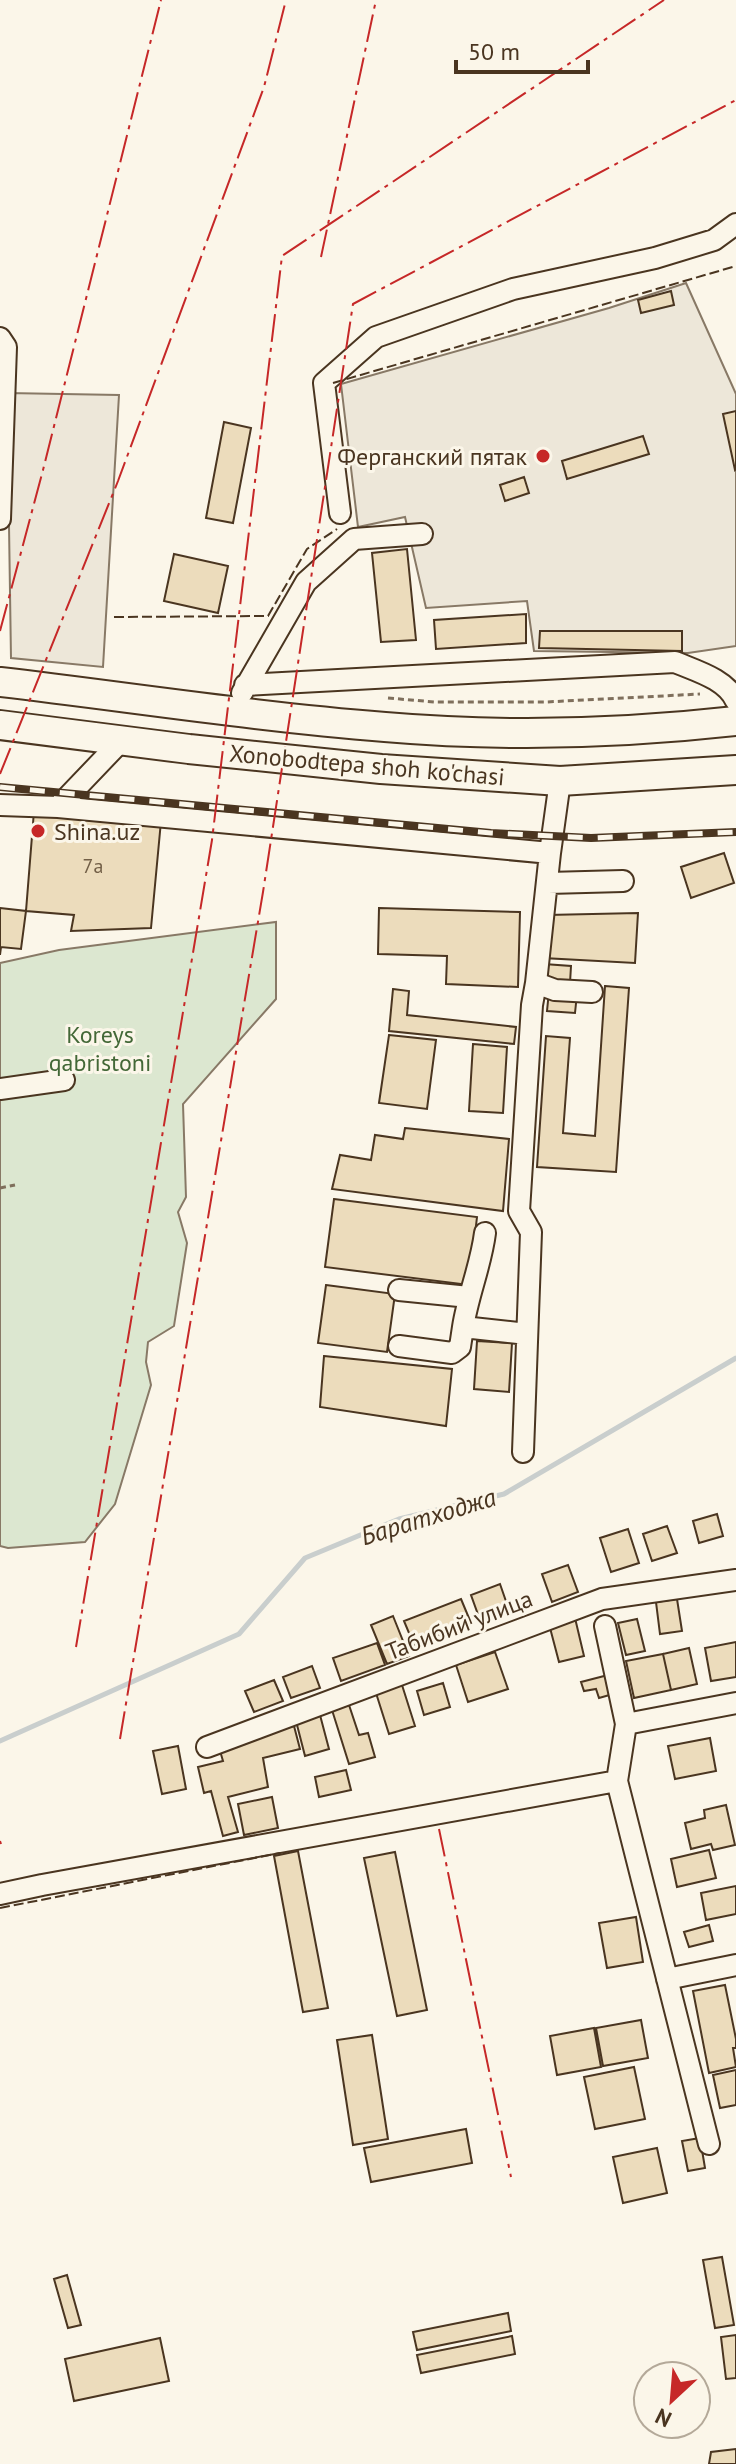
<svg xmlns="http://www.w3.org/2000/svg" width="736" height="2464" font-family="'PT Sans',sans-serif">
  <rect width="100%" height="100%" fill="#fbf6e9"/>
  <!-- green -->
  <path fill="#dce7d0" stroke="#887966" stroke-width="2" d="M276 922V999L183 1104 186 1197 178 1212 187 1243 174 1326 148 1342 146 1362 151 1385 115 1504 85 1542 8 1548 0 1546V963L59 950Z"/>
  <!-- parking -->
  <path fill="#ede7d9" stroke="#887966" stroke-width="2" d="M686 283 736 394V646L688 653 534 651 527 601 426 608 405 517 358 527 341 384 609 308Z
    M7 393 119 395 103 667 11 658Z"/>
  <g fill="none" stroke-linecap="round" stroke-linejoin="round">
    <!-- stream -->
    <path stroke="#c9cecd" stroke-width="5" d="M0 1741 239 1634 305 1558 399 1519 504 1494 736 1358"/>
  </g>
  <!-- building -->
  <path fill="#ecdcbc" stroke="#4a3520" stroke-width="2" d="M671 291 674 305 641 313 638 300Z
    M736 411V469L735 470 723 414Z
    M224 422 251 428 233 523 206 518Z
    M643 436 649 454 567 479 562 461Z
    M524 477 529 493 505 501 500 485Z
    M407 549 416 640 381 642 372 553Z
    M174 554 228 566 218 613 164 601Z
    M526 614V643L436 649 434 620Z
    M540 631H682V651L539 648Z
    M34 811 161 821 151 928 71 931 74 915 26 911Z
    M724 853 734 883 691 898 681 867Z
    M0 908 26 911 21 949 1 947 0 955Z
    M379 908 520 912 518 987 446 984 447 956 378 954Z
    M638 913 635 963 543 958 547 915Z
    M544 964 571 966 570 983 543 982Z
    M605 986 629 988 616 1172 537 1167 546 1036 570 1038 563 1133 595 1136Z
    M393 989 409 991 407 1015 516 1027 514 1044 389 1031Z
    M549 991 577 994 575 1013 547 1011Z
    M389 1035 436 1040 427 1109 379 1103Z
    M473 1044 507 1047 503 1113 469 1111Z
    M405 1128 509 1139 503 1211 332 1189 340 1155 371 1160 375 1135 403 1139Z
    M334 1199 477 1217 469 1285 325 1267Z
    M326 1285 395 1294 387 1352 318 1343Z
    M477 1341 512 1343 509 1392 474 1389Z
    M324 1356 452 1369 446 1426 320 1407Z
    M717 1514 723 1536 699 1543 693 1521Z
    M667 1526 677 1553 652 1561 643 1534Z
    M628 1529 639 1563 611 1572 600 1538Z
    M568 1565 578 1592 552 1602 542 1574Z
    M500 1584 509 1610 480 1620 471 1595Z
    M461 1599 471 1623 414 1645 404 1621Z
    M677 1599 682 1631 660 1634 656 1602Z
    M393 1616 409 1656 387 1664 371 1625Z
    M575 1618 584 1656 559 1662 549 1624Z
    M637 1619 645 1651 626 1655 618 1623Z
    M736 1642V1677L711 1681 705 1648Z
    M377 1643 385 1665 341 1681 333 1658Z
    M689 1648 697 1684 671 1690 663 1654Z
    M495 1652 508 1689 468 1702 456 1665Z
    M663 1654 671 1690 634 1698 626 1661Z
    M312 1666 320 1688 291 1698 283 1677Z
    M608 1675 613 1694 599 1698 596 1689 584 1691 581 1682Z
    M274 1680 283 1701 254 1712 245 1691Z
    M443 1683 450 1707 424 1715 417 1691Z
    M402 1685 415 1726 389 1734 376 1693Z
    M349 1705 359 1735 368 1733 375 1757 349 1764 332 1710Z
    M320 1715 329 1749 305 1756 296 1721Z
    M294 1726 300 1749 263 1758 268 1787 228 1797 238 1832 223 1836 211 1791 204 1793 198 1767 223 1761 218 1744Z
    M710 1738 716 1771 675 1779 668 1746Z
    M178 1746 186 1789 162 1794 153 1751Z
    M346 1770 351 1790 319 1797 315 1777Z
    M272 1797 278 1828 244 1835 238 1804Z
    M726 1805 735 1845 713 1850 711 1844 691 1849 685 1823 705 1818 704 1810Z
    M709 1850 716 1878 677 1887 671 1859Z
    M298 1851 328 2008 303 2012 274 1856Z
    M395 1852 427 2010 397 2016 364 1858Z
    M736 1886V1914L706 1920 701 1893Z
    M636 1917 643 1962 607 1968 599 1923Z
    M709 1925 713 1941 689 1947 684 1932Z
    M725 1985 736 2039V2048H733L736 2067 709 2073 693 1991Z
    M641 2020 648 2058 603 2066 596 2028Z
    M594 2028 601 2067 557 2075 550 2036Z
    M372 2035 388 2139 353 2145 337 2040Z
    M634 2067 645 2119 595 2129 584 2077Z
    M736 2070V2105L720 2108 713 2075Z
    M466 2129 472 2163 371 2182 364 2148Z
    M700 2138 705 2168 688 2171 682 2141Z
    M657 2148 667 2193 623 2203 613 2157Z
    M722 2257 734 2325 715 2328 703 2260Z
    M67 2275 81 2325 68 2328 54 2279Z
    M508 2313 511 2331 417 2350 413 2332Z
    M736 2335V2378L726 2379 721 2337Z
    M512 2336 515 2354 421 2373 417 2355Z
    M160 2338 169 2381 74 2401 65 2359Z
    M736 2449V2464H709L711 2452Z"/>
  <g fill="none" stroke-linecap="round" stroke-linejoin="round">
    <!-- minor casing -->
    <g stroke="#4a3520" stroke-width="24">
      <path id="minor" d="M0 338 6 347 0 519
        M340 513 324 383 376 337 513 289 655 258 714 240 736 224
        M245 685 675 662C696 671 726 679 736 701
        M242 693 306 582 354 539 422 534
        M0 805 58 807 122 740
        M58 807 550 853 536 983 555 990 592 992
        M550 853 560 781
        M548 883 623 881
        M0 1089 64 1080
        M485 1233C481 1265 468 1295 463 1327L527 1334
        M399 1290 469 1297
        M399 1346 452 1353 460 1347 463 1327
        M523 1452 531 1232 519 1211 532 1005 536 983
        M605 1626 626 1724 617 1781 709 2144
        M626 1724 736 1703
        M207 1747 602 1599 736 1580
        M0 1894 42 1885 617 1781
        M667 1979 736 1965"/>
    </g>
    <!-- highway casing -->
    <g stroke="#4a3520" stroke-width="32">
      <path id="highway" d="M0 682C128 697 256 717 385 727 501 737 620 734 736 721
        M0 725 189 749 381 769 560 781 736 770"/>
    </g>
    <!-- path -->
    <path stroke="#7f6f5c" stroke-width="3" stroke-dasharray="6 4" stroke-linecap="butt" d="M388 698 434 702H546L700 694
      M0 1188 15 1185"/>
    <!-- minor -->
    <use href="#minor" stroke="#fbf6e9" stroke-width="20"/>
    <!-- highway -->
    <use href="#highway" stroke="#fbf6e9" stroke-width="28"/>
    <!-- rail casing -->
    <g stroke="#4a3520" stroke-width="8">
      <path id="rail" d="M0 787 491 833 591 838 736 832"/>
    </g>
    <!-- rail -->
    <use href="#rail" stroke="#fbf6e9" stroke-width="5" stroke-dasharray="15" stroke-linecap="butt"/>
    <!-- fence -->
    <path stroke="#4a3520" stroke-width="2" stroke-dasharray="10 4" stroke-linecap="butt" d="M333 383 736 266
      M114 617 268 616 307 549 337 529
      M0 1908 280 1853"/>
    <!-- power -->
    <path stroke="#c62828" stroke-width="2" stroke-dasharray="28 6 4 6" stroke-linecap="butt" d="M321 257 376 0
      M0 631 43 470 161 0
      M0 774 118 481 264 87 286 0
      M76 1647 212 840 282 256 664 0
      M120 1739 263 892 353 304 736 100
      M439 1829 511 2177
      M0 1841 1 1844"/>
  </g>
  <!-- markers -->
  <g fill="#c62828" stroke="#fbf6e9" stroke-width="3">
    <circle cx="543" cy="456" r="8"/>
    <circle cx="38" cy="831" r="8"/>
  </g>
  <g text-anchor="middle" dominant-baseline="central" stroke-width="6" stroke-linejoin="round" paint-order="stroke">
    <!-- number labels -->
    <g font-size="20" fill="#725f47">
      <text x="93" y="866">7а</text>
    </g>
    <!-- poi labels -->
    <g font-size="24" fill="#4a3520" stroke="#fbf6e9" text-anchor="end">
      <text x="527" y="456">Ферганский пятак</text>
      <text x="54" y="831" text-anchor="start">Shina.uz</text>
    </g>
    <!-- street labels -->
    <g font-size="24" fill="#4a3520" stroke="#fbf6e9">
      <text transform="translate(367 765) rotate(5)">Xonobodtepa shoh ko'chasi</text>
      <text transform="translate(459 1625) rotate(-21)">Табибий улица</text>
    </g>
    <!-- park labels -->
    <g font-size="24" fill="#436837" stroke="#fbf6e9">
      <text x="100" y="1034">Koreys<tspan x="100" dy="28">qabristoni</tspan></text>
    </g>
    <!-- water labels -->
    <g font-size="26" font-style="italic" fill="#4a3520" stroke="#fbf6e9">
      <text transform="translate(428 1516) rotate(-17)">Баратходжа</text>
    </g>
  </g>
  <!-- north arrow -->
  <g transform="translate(672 2400) rotate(206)"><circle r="38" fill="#fbf6e9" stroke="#b4a999" stroke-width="2"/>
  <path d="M0-6L14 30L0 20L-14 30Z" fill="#c62828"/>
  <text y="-12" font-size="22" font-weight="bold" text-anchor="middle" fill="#4a3520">N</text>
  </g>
  <!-- scale -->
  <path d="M456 60v12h132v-12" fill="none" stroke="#4a3520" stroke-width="4"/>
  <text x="468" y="60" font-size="24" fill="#4a3520" stroke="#fbf6e9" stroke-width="6" paint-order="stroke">50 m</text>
</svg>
